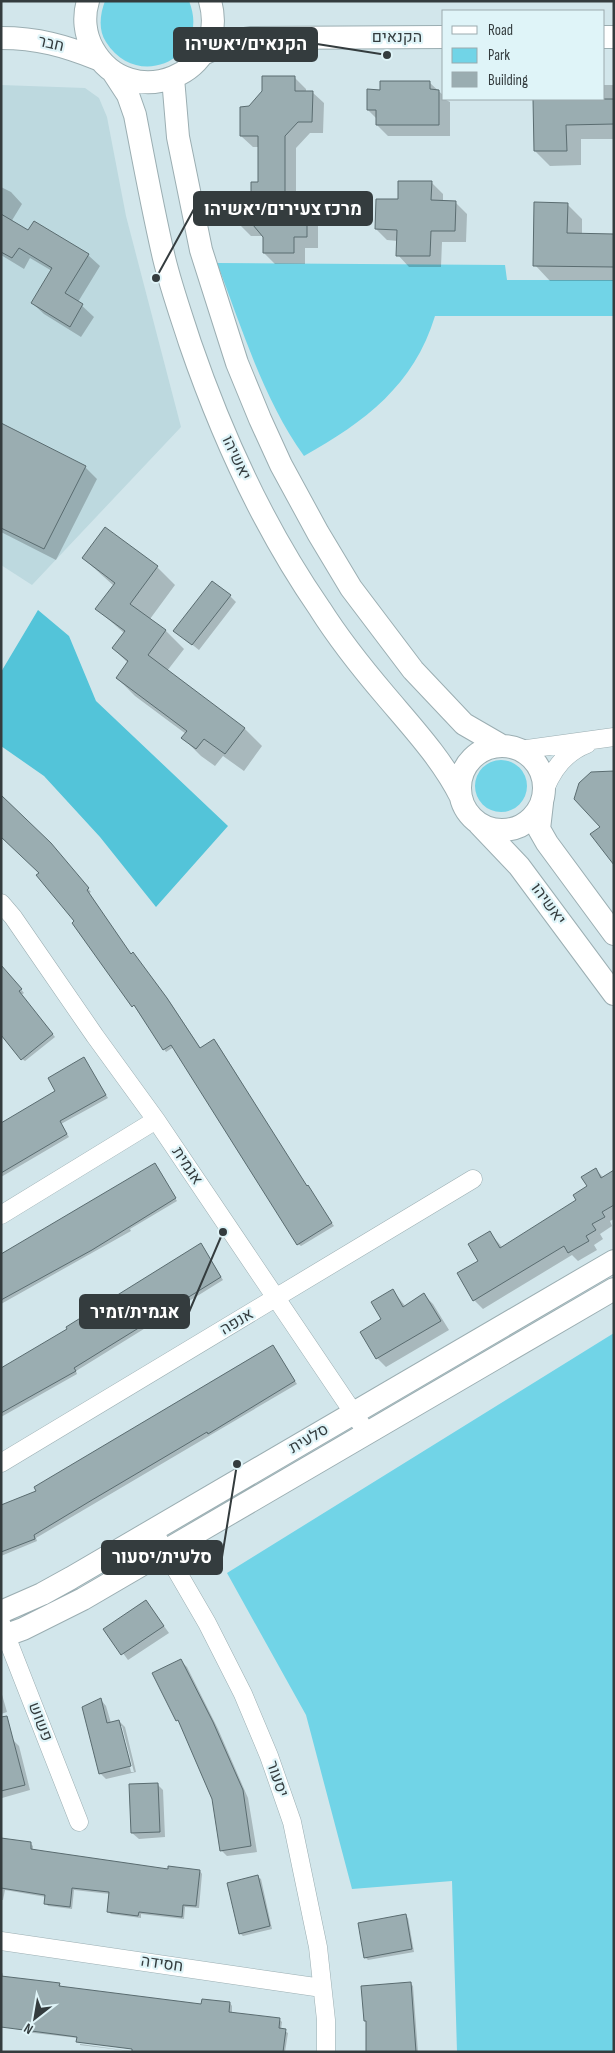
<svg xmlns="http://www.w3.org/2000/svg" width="615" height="2053" font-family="'Sofia Sans Condensed',Heebo,sans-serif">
  <rect width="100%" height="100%" fill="#d2e6eb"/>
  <!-- built -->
  <path fill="#bdd9df" d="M1 85 85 88 99 98 107 117 126 216 181 427 32 585 1 565Z"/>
  <!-- green -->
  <path fill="#71d4e7" d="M105 1H189C212 57 138 93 106 42 98 30 100 14 105 1Z
    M217 263 505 265 507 280H614V316H435C414 385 365 422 304 456 263 399 242 328 217 263Z
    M475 786a26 26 0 1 1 52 0a26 26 0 1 1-52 0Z
    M614 1333V2052H457L452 1881 352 1889 306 1715 227 1573Z"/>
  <!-- forest -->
  <path fill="#53c4d9" d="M38 610 69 636 96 701 228 826 156 907 100 837 44 776 1 746V672Z"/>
  <!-- shadow -->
  <path fill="#0003" fill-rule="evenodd" d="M294 77 306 89V92H312L324 103 323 133H310L296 148V203L306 204 318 215V248H305V264H275L264 253 263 236H251L239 224 259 183V147H253L241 136 250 108Z
    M430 83 444 96V99L450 102V136H388L377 125V119L368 110 382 91Z
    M604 85H614V139H581V165L550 166 535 151 534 99H604Z
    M432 183 443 194V202H455L467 214 466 242H442L441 267H409L398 255V241L387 240 376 229 399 200Z
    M1 187 11 192 22 204 11 222 29 232 88 255 100 266 78 302 94 317 81 337 44 314 32 303 52 271 30 258 24 269 1 255Z
    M567 204 582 219V235H614V281H550L535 265Z
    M1 425 85 467 97 479 56 560 1 532Z
    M105 528 157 567 175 585 150 619 166 631 184 649 167 671 245 729 262 746 244 771 223 756 215 766 201 756 183 738 186 734 135 696 117 678 128 663 113 648 124 633 97 609 114 586 83 558Z
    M230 596 236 602 199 650 181 636Z
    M54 848 91 892 89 893 131 955 135 957 170 1002 201 1049 214 1040 217 1043 307 1187 334 1226 301 1246 298 1244 174 1047 166 1052 164 1049 76 922Z
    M1 966 24 993 21 995 55 1037 25 1061 22 1059Z
    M84 1059 108 1098 61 1124 69 1137 1 1177V1125L57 1092Z
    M157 1167 177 1201 130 1229 131 1231 1 1304V1255Z
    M596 1170 604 1178 614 1172V1219L610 1221 612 1226 600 1234 603 1239 594 1245 597 1250 578 1261 572 1255 483 1309 474 1300 480 1261 489 1232 503 1248 577 1201 589 1187Z
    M204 1248 223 1280 76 1371 77 1374 1 1417V1369Z
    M393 1291 406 1307 424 1295 433 1304 449 1330 386 1367 377 1358 361 1332 383 1320Z
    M273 1346 297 1384 36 1538 37 1541 1 1556V1506L37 1491Z
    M146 1601 169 1633 128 1660 105 1629Z
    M181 1661 187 1667 218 1729 248 1798 257 1852 227 1856 221 1850 213 1799 181 1724 177 1720Z
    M1 1691 7 1712 1 1714Z
    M101 1700 106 1706 111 1723 119 1721 125 1727 136 1772 106 1779 100 1773ZM120 1726H122L134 1772H131Z
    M13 1740 19 1746 30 1790 2 1798 1 1743Z
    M157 1784 163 1790 165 1837 139 1839 132 1833Z
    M1 1839 30 1843 33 1846V1850L169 1870 200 1871 202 1874 199 1908 185 1907 184 1919 141 1914V1918L111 1914 108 1911 110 1894 74 1890 72 1909 48 1906 46 1903V1897L5 1890 3 1900H1Z
    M258 1877 261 1879 272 1929 243 1936 240 1933Z
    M405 1916 408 1918 414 1952 368 1960 365 1957Z
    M1 1971 3 1974V1977L59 1984 62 1987 202 2006 230 2003 232 2006V2013L279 2019 282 2022 281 2029 288 2033 285 2052H156L79 2042V2043L78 2038 25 2032 1 2017Z
    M410 1983 413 1986 418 2052H367Z
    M80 2044 137 2052 80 2045Z"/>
  <!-- building -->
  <path fill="#9aadb1" stroke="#5a6c70" d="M262 76H295V91H313L312 122H298L285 136V194L297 202 307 203V237H294V253H263V237L253 225H238V197H251V182H258V136H240V107L249 106 262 91Z
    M380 81H430V89L439 90V125H376V110H367V89L380 90Z
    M533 99H614V124L566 125 567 151H534Z
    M398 181H432L431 200 456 201 455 231H431L430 256H396L397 230 375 229 376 199H398Z
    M534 202 568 203 567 233 614 234V267L533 266Z
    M1 214 28 230 34 221 89 254 65 293 83 304 70 327 31 303 52 268 19 248 12 258 1 252Z
    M1 423 86 466 44 549 1 528Z
    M105 527 158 566 130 604 166 630 148 655 245 728 225 754 204 739 196 749 181 738 187 731 116 678 128 661 112 648 125 631 95 609 115 583 82 558Z
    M212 581 231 595 192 645 173 631Z
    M614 771V865L590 834 600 827 574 799 579 783 591 772Z
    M1 795 51 843 89 888 87 890 131 954 133 952 167 998 200 1048 214 1039 307 1186 308 1185 332 1223 297 1245 171 1045 163 1050 134 1005 132 1007 72 923 74 921 36 875 39 873 1 837Z
    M1 965 22 989 19 991 53 1034 21 1060 1 1035Z
    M84 1057 106 1095 60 1121 67 1134 1 1173V1123L55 1091 48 1078Z
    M155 1163 176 1198 92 1250 1 1300V1254Z
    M596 1168 601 1178 614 1170V1205L602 1212 605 1217 592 1224 596 1230 586 1236 589 1241 568 1253 564 1246 473 1301 457 1273 478 1261 468 1244 490 1231 500 1248 576 1200 573 1195 587 1186 581 1177Z
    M201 1243 221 1277 74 1368 76 1371 1 1413V1368L67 1329 66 1327Z
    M393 1289 403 1307 424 1293 441 1321 376 1359 360 1332 381 1319 371 1302Z
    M273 1345 295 1381 208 1434 207 1432 92 1500 34 1535 35 1539 1 1552V1505L36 1491 34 1487Z
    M146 1600 164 1626 121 1655 103 1629Z
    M181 1659 213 1722 243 1790 251 1846 220 1851 212 1799 178 1720 176 1721 152 1673Z
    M101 1698 107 1723 119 1720 131 1766 99 1774 82 1707Z
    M7 1716 25 1785 1 1791V1717Z
    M158 1783 160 1832 131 1833 129 1784Z
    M1 1838 31 1842V1849L44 1851 168 1869V1866L200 1870 196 1906 183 1905 182 1917 139 1912 138 1916 107 1912 109 1892 72 1888 70 1907 44 1904 45 1895 1 1888Z
    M258 1875 270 1926 239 1934 227 1883Z
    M406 1914 412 1949 364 1958 358 1923Z
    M1 1976 60 1983 59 1986 201 2004 202 1999 230 2002 229 2012 280 2018 279 2028 286 2029 283 2052H132V2049L76 2042 77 2037 1 2027Z
    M411 1982 416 2052H366V2021H364L361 1986Z"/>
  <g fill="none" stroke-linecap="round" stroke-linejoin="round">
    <!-- minor casing -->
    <g stroke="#9baeb2" stroke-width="19">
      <path id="minor" d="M520 750 614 737
        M545 789C553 769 566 752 587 744
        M1 903 13 917 95 1036 156 1120 367 1433
        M1 1215 156 1120
        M1 1463 473 1179
        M153 1530 207 1623 243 1694 269 1756 292 1822 318 1947 326 2020V2052
        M1 1623 79 1822
        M1 1941 322 1988"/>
    </g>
    <!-- tertiary casing -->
    <g stroke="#9baeb2" stroke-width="24">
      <path id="tertiary" d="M88 1C83 17 85 35 93 49 130 115 231 74 210 1
        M604 37H614
        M1 38C38 38 65 46 98 59
        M203 54 231 41 252 38 444 37
        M113 72 128 95 135 115C144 162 153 211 164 258 171 287 181 315 190 343 222 436 264 528 320 609 339 639 362 668 385 695 412 727 442 759 461 797
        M173 78 178 137 201 250 237 363 260 419 281 465 318 533 351 588 413 670 464 724 502 746
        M460 788a42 42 0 1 1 84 0a42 42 0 1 1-84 0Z
        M542 803 539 829 547 843 614 934
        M479 824 519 866 614 994
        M1 1612 42 1594 71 1578 614 1261
        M1 1637 23 1629 83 1599 614 1289"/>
    </g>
    <!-- minor -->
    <use href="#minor" stroke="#fff" stroke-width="18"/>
    <!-- tertiary -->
    <use href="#tertiary" stroke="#fff" stroke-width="22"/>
  </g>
  <g text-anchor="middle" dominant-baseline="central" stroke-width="4.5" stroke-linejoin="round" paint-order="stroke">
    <!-- street labels -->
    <g font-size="16" fill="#343c3e" stroke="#dff4f8">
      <text x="397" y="37">הקנאים</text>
      <text transform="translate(51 44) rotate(13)">חבר</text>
      <text transform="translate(236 458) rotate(65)">יאשיהו</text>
      <text transform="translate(548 904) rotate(54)">יאשיהו</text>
      <text transform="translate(187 1166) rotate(56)">אגמית</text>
      <text transform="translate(237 1322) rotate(-31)">אנפה</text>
      <text transform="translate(309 1439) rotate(-30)">סלעית</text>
      <text transform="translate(40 1722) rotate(69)">פשוש</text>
      <text transform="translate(277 1779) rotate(71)">יסעור</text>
      <text transform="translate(162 1964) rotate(8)">חסידה</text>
    </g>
  </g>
  <!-- callouts -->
  <path fill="none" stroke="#343c3e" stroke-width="2" d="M387 55L317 44M156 278L194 209M223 1232L189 1312M237 1464L222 1557"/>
  <g fill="#343c3e" stroke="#dff4f8" stroke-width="2">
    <circle cx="387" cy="55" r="5"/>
    <circle cx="156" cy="278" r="5"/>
    <circle cx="223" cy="1232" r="5"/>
    <circle cx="237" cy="1464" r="5"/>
  </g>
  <g fill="#343c3e" stroke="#343c3e" stroke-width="2">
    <rect x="174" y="28" width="143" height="33" rx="5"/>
    <rect x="194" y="192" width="178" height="33" rx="5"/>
    <rect x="80" y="1295" width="109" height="33" rx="5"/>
    <rect x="102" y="1541" width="120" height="33" rx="5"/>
  </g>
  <g font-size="18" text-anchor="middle" font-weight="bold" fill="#fff">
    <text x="246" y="50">הקנאים/יאשיהו</text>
    <text x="283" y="215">מרכז צעירים/יאשיהו</text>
    <text x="135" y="1318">אגמית/זמיר</text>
    <text x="162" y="1563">סלעית/יסעור</text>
  </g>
  <!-- border -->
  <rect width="615" height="2053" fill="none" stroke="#343c3e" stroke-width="5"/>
  <!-- legend -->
  <rect x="442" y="10" width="162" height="90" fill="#dff4f8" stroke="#9baaae"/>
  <rect x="452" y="26" width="25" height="8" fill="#ffffff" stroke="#9baaae"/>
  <text x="488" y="35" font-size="15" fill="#343c3e">Road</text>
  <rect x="452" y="48" width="25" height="15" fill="#71d4e7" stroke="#9baaae"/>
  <text x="488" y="60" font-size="15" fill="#343c3e">Park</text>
  <rect x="452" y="72" width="25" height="15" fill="#9aadb1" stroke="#9baaae"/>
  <text x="488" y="85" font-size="15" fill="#343c3e">Building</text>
  <!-- north arrow -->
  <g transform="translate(35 2018) rotate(211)" stroke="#dff4f8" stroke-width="4" paint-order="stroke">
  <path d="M0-4L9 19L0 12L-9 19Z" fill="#343c3e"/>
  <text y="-8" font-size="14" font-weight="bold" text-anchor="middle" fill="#343c3e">N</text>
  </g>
</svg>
